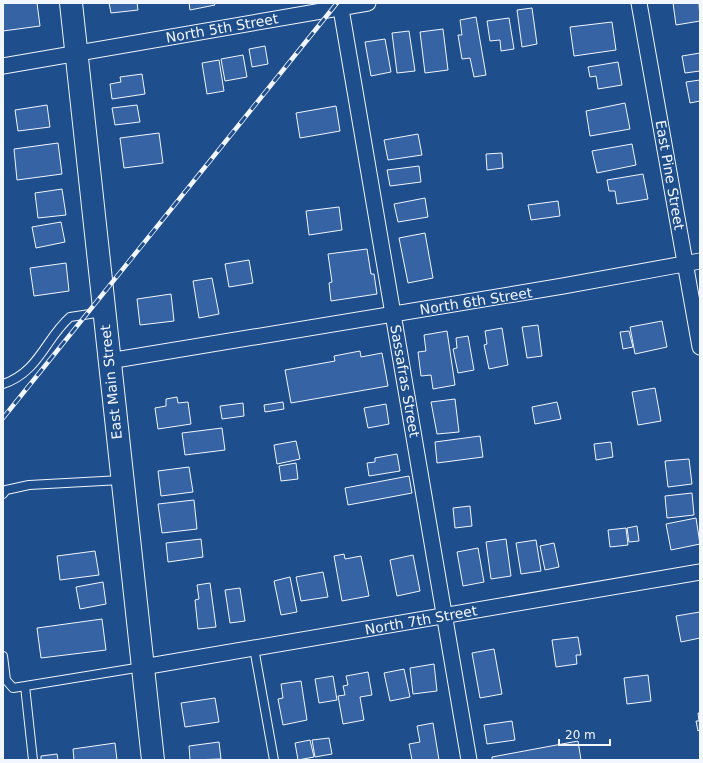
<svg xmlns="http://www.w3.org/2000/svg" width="703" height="763" font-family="'DejaVu Sans',sans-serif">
  <rect width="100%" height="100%" fill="#1f4e8c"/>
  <!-- building -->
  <path fill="#3563a3" stroke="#f2f6ff" d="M3 3H37L40 26 3 31Z
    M109 3H137L138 10 111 13Z
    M189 3H214L215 5 190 10Z
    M673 3H699L700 21 676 25Z
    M532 8 537 44 522 47 517 10Z
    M476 17 486 75 474 77 470 58 462 59 458 35H462L460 20Z
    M509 18 514 49 501 51 500 40 490 41 487 21Z
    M612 22 616 50 574 56 570 27Z
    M443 29 448 70 425 73 420 32Z
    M409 31 415 71 397 73 392 33Z
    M385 39 391 72 371 76 365 42Z
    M265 46 268 64 252 67 249 49Z
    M700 53V71L685 73 682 56Z
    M243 55 247 77 225 81 221 59Z
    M219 60 224 91 207 94 202 63Z
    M618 62 622 85 598 89 596 76 590 77 588 67Z
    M142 74 145 94 112 99 110 84 121 82 120 77Z
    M700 80V101L690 103 686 82Z
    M625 103 630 129 590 136 586 111Z
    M47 105 50 127 18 131 15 110Z
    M137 105 140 122 115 125 112 108Z
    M336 106 340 131 300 138 296 113Z
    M159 133 163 163 124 168 120 138Z
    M418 134 422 155 388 160 384 140Z
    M58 143 62 174 17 180 14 149Z
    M632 144 636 165 597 173 592 151Z
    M502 153 503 168 487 170 486 154Z
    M419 166 421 182 390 186 387 170Z
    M643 174 648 199 617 204 615 191H609L607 180Z
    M62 189 66 215 38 218 35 193Z
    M425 198 428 217 398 222 394 204Z
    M558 201 560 216 531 220 528 205Z
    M339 207 342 230 309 235 306 211Z
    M61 222 65 242 36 248 32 227Z
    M425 233 433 278 408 283 399 238Z
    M367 249 371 274H374L377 294 331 301 329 283 332 282 328 254Z
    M249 260 253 283 229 287 225 264Z
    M66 263 69 291 34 296 30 268Z
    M212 278 219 314 199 318 193 281Z
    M171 294 174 321 140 325 137 299Z
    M662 321 667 347 635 354 630 327Z
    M538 325 542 356 527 358 522 327Z
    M502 328 508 365 489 369 484 345 487 344 485 331Z
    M447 331 455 385 433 389 431 375 421 376 418 352 426 351 424 335Z
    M629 331 633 347 623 349 620 332Z
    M468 336 474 370 458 373 453 349 457 348 456 338Z
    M360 351 361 357 382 353 388 386 291 403 285 370 335 361 334 356Z
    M655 388 661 421 638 425 632 392Z
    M177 397 178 403 188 402 191 424 158 429 155 408 166 406V399Z
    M455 399 459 432 437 434 431 402Z
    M283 402 284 409 265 412 264 405Z
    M557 402 561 419 535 424 532 407Z
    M243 403 244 416 222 419 220 406Z
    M386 404 389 424 368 428 364 408Z
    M222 428 225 450 185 455 182 433Z
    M480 436 483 457 437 463 435 442Z
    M296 441 300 459 277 464 274 445Z
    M611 442 613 457 596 460 594 444Z
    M397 454 400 471 369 476 367 463 375 462V458Z
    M689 459 692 484 668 487 665 461Z
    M296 463 298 479 281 481 279 466Z
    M189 467 193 492 161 496 158 471Z
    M409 476 412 493 348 505 345 488Z
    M692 493 694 515 667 518 665 496Z
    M194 500 197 529 162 533 158 504Z
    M470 506 472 526 455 528 453 508Z
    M696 518 700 544 671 550 666 524Z
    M637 526 639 541 629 542 627 528Z
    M626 528 628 545 610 547 608 530Z
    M201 539 203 557 168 562 166 543Z
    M506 539 511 576 491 579 486 542Z
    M536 540 541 571 521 574 516 543Z
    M554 543 559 567 545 570 540 546Z
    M478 548 484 582 463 586 457 552Z
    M95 551 99 575 60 580 57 556Z
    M344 554 345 559 361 556 369 596 342 601 334 556Z
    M413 555 420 591 397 596 390 560Z
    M323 572 328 597 301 601 296 577Z
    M290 577 297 612 281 615 274 581Z
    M103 582 106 604 80 609 76 587Z
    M210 583 216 627 198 629 195 600 199 599 197 585Z
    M240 588 245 621 230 623 225 590Z
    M700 612V638L681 642 676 616Z
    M102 619 106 650 41 658 37 628Z
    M578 637 581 655H576L577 664 556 667 552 640Z
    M494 649 502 694 480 698 472 653Z
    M434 664 437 691 413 694 410 668Z
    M404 669 410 697 390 701 384 673Z
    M368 672 372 695 360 697 364 720 343 724 338 696 345 695 343 686 348 685 346 676Z
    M648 675 651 701 627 704 624 678Z
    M333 676 337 700 319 703 315 679Z
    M301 681 307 720 283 725 278 699 283 698 281 684Z
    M215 698 219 722 185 727 181 703Z
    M698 713H700V730L698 731 696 721H699Z
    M512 721 515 740 487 744 484 725Z
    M433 723 439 760H412L409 744 420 742 417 726Z
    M329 738 332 754 315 757 312 740Z
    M310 740 314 757 298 760 295 743Z
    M578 741 581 760H492V757Z
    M219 742 221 759 190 760 189 746Z
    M115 743 117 760H74L73 749Z
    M57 754 58 760H41V756Z"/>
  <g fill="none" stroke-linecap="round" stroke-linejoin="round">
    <!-- service casing -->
    <g stroke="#f2f6ff" stroke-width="10">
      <path id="service" d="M3 384C39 372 45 339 70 317L103 312
        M3 494 6 490 29 485 121 480
        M254 648 274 760
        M3 656 6 680 13 688 142 667
        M25 686 33 760"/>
    </g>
    <!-- minor casing -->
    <g stroke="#f2f6ff" stroke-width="17">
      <path id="minor" d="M340 3 469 760
        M639 3 700 347
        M3 66 368 3
        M109 361 563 286 700 261
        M143 667 700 572"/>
    </g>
    <!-- trunk casing -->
    <g stroke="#f2f6ff" stroke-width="24">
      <path id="trunk" d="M71 3 153 760"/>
    </g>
    <!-- service -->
    <use href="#service" stroke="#1f4e8c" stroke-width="8"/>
    <!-- minor -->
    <use href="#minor" stroke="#1f4e8c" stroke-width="15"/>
    <!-- trunk -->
    <use href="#trunk" stroke="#1f4e8c" stroke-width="22"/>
    <!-- rail casing -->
    <g stroke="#f2f6ff" stroke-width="4.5">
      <path id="rail" d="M3 418 337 3"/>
    </g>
    <!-- rail -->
    <use href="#rail" stroke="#1f4e8c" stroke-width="3" stroke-dasharray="9" stroke-linecap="butt"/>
  </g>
  <g text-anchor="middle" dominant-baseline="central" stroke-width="3" stroke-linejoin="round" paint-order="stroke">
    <!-- street labels -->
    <g font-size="14" fill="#f2f6ff" stroke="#1f4e8c">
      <text transform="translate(222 28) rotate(-10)">North 5th Street</text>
      <text transform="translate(670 175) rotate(80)">East Pine Street</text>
      <text transform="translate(476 301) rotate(-9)">North 6th Street</text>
      <text transform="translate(405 381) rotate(80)">Sassafras Street</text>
      <text transform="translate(111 382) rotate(-96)">East Main Street</text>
      <text transform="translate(421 620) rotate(-10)">North 7th Street</text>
    </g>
  </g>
  <!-- border -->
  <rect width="703" height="763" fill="none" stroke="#f2f6ff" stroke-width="8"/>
  <!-- scale -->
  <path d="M559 739v6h51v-6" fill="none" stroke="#f2f6ff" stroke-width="2"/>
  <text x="565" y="739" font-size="12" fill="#f2f6ff" stroke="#1f4e8c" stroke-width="3" paint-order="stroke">20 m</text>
</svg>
